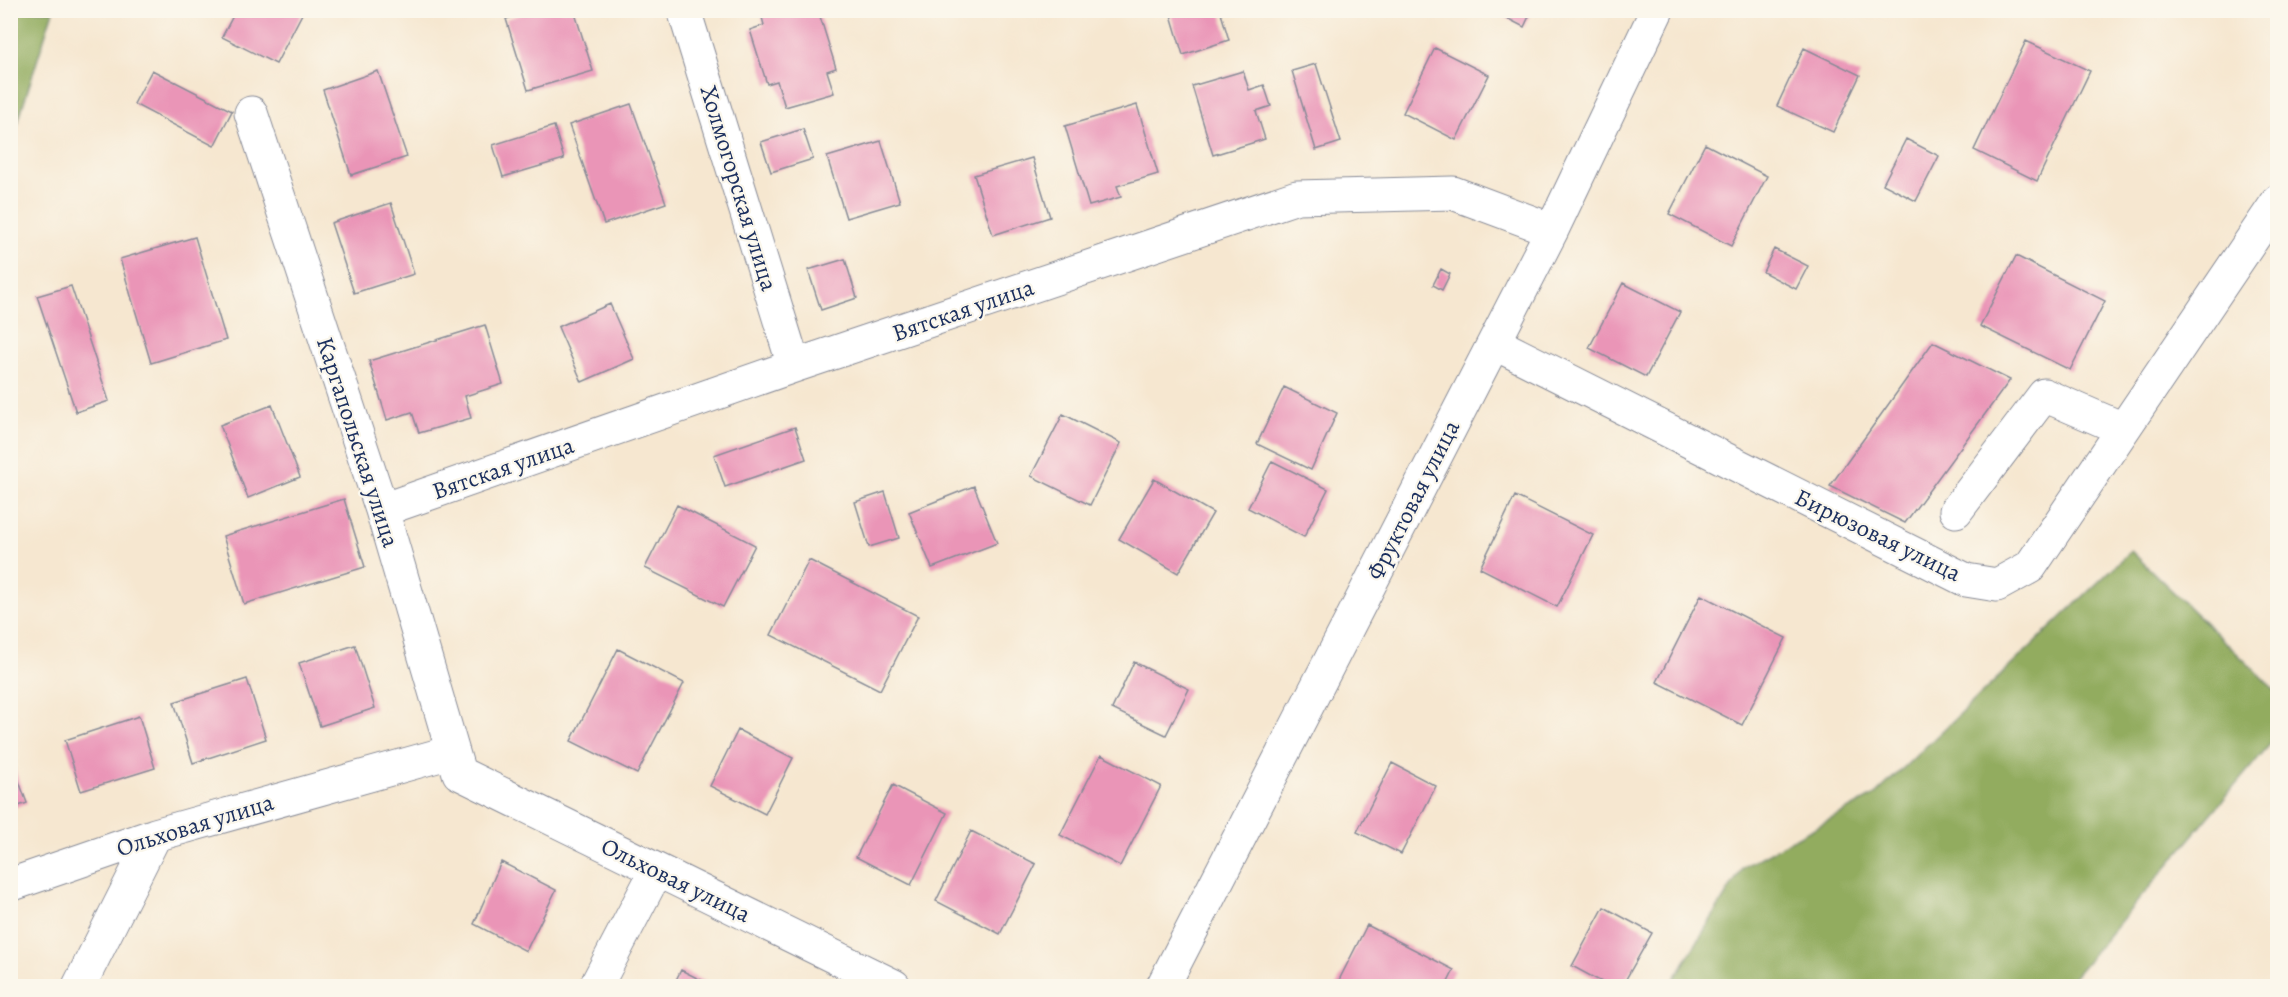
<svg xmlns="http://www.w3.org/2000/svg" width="2288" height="997" font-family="Alegreya,serif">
  <rect width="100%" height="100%" fill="#fbf7ec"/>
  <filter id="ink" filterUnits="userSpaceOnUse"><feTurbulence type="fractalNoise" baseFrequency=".0167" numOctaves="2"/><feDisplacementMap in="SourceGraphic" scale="12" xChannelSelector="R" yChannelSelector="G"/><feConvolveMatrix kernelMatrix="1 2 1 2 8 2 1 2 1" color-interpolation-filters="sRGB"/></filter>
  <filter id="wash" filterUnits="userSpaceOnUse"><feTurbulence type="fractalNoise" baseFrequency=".008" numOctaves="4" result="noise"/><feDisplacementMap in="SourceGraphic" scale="24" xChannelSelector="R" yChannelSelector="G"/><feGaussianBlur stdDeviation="1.35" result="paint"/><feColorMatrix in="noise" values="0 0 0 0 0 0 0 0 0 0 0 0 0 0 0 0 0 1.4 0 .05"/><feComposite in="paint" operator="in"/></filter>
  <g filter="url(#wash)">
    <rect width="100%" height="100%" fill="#f6e7d0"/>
    <!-- forest -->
    <path fill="#92ac5e" stroke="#566e5e" stroke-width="1.5" d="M11 10 53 11 11 143 10 11Z
      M2131 551 2277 692V736L2066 986H1670L1743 867 1875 795Z"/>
    <g id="blocks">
      <!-- building -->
      <path fill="#ea95b7" d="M236 10H304L276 64 222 37Z
        M535 10H574L593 71 528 90 506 19Z
        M760 10H818L836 68 827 71 834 93 785 107 777 81 767 84 750 30 764 25Z
        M1184 10H1220L1229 40 1183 55 1171 15Z
        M1491 10H1532L1524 27Z
        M2026 41 2090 71 2037 181 1974 150Z
        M1435 48 1489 75 1456 140 1403 113Z
        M1804 48 1860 75 1833 132 1777 106Z
        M1316 64 1341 142 1316 150 1292 71Z
        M152 70 232 111 214 146 134 104Z
        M378 71 407 157 351 175 323 90Z
        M1243 71 1249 90 1264 85 1271 106 1256 111 1265 139 1213 155 1192 86Z
        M631 104 666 203 604 224 569 125Z
        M1137 105 1158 174 1117 186 1121 197 1089 206 1065 126Z
        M554 126 564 159 503 177 493 145Z
        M803 129 813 159 771 172 761 142Z
        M1906 139 1939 156 1916 201 1883 184Z
        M881 141 900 202 846 218 827 157Z
        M1705 144 1767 176 1731 246 1669 214Z
        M1032 158 1050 217 993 235 974 175Z
        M391 203 414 274 354 293 331 223Z
        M195 237 226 340 151 363 120 259Z
        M1774 249 1808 266 1796 289 1763 272Z
        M2016 256 2105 301 2070 370 1980 326Z
        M845 259 857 298 821 310 808 270Z
        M1441 269 1450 274 1442 290 1433 285Z
        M1623 283 1680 312 1646 377 1589 348Z
        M71 286 109 401 76 412 37 296Z
        M610 304 634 359 582 382 558 327Z
        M485 325 503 384 465 396 471 418 419 433 412 412 387 420 369 361Z
        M1933 342 2010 380 1905 523 1830 486Z
        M1284 387 1337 413 1311 470 1257 444Z
        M272 405 300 477 248 498 220 425Z
        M1063 414 1121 443 1090 505 1031 476Z
        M795 427 806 459 725 487 714 455Z
        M1272 461 1328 489 1304 537 1248 508Z
        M1154 479 1213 513 1178 573 1119 539Z
        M974 486 997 543 932 568 909 512Z
        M885 492 899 538 869 547 855 502Z
        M1515 496 1593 535 1557 607 1480 568Z
        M344 499 365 567 244 604 223 536Z
        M677 505 755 545 723 607 645 568Z
        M809 560 918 616 880 690 771 635Z
        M1701 595 1786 638 1742 725 1657 682Z
        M355 645 375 708 320 726 299 663Z
        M618 649 684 683 637 774 571 741Z
        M1134 662 1189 689 1166 735 1112 709Z
        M247 679 266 739 193 763 174 702Z
        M139 716 155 768 81 791 65 740Z
        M738 730 793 758 765 814 710 786Z
        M1101 755 1161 786 1120 866 1060 835Z
        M10 757 27 803 10 809Z
        M1392 763 1436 786 1401 854 1357 832Z
        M893 785 947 813 911 885 856 857Z
        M971 831 1036 864 1000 934 936 901Z
        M501 862 556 890 526 951 474 924Z
        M1604 907 1652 933 1622 986H1609L1572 966Z
        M1367 925 1454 970 1446 986H1336Z
        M681 970 713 986H673Z"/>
    </g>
  </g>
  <g filter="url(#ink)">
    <use href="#blocks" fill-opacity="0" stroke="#888b97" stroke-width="1.5"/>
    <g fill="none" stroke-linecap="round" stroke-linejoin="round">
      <!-- minor casing -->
      <g stroke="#888b97" stroke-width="35">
        <path id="minor" d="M684 10 794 366
          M251 113 382 510 459 773 894 986
          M1494 343 1966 580 1997 585 2030 567 2278 201
          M382 510 794 366 1297 197 1453 193 1552 230
          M1956 511 2044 395 2123 429
          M10 885 155 835 451 752
          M79 986 155 835
          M596 986 656 871
          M1163 986 1552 230 1657 10"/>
      </g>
      <!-- minor -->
      <use href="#minor" stroke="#fff" stroke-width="33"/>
    </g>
  </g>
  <g text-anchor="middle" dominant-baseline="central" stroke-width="4.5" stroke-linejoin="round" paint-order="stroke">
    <!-- street labels -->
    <g font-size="24" fill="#1b2f5e" stroke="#fbf7ec">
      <text transform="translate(739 188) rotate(73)">Холмогорская улица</text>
      <text transform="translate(963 310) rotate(-19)">Вятская улица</text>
      <text transform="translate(358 442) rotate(72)">Каргапольская улица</text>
      <text transform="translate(503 468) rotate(-19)">Вятская улица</text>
      <text transform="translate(1413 500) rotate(-63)">Фруктовая улица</text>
      <text transform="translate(1878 535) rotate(26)">Бирюзовая улица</text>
      <text transform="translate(195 825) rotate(-17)">Ольховая улица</text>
      <text transform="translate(676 880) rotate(26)">Ольховая улица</text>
    </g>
  </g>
  <!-- margin -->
  <rect width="2288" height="997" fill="none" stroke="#fbf7ec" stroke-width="36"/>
</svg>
